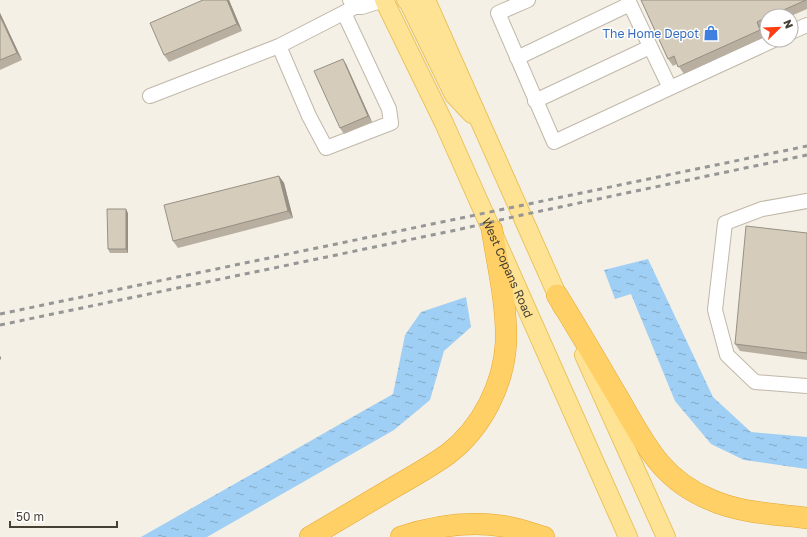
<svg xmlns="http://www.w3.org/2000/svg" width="807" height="537" font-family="'Golos Text',sans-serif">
  <defs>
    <pattern id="water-ripples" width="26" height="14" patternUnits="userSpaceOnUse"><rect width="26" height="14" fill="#9fcff4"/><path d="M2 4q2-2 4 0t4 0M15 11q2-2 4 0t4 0" fill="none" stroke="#83a9c6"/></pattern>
  </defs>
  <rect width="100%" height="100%" fill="#f4f0e6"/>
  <!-- water -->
  <path fill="url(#water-ripples)" d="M648 259 713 397 751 432 807 437V469L744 460 711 444 675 401 631 294 615 299 604 270Z
    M466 297 471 327 444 351 430 400 394 430 207 537H141L393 394 405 335 421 312Z"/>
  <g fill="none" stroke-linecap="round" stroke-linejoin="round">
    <!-- minor casing -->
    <g stroke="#c0b8a8" stroke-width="16">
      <path id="minor" d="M350 0 355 7H362L384 0
        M528 0 498 13 554 142 670 88
        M628 0 670 88 774 40
        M791 32 807 25
        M279 46 309 116 326 148 391 123 389 109 344 13
        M517 58 630 4
        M150 96 279 46 355 7
        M535 101 650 47
        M807 201 762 209 725 223 715 310 727 355 755 382 807 386"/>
    </g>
    <!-- major casing -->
    <g stroke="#eac35e" stroke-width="20">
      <g id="major">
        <path id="s1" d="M384 0 444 123 628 537"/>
        <path d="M406 0 409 3 454 95 472 114"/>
        <path d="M426 0 563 308"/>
        <path d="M584 355 666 537"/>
      </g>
    </g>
    <!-- highway casing -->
    <g stroke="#e5a72f" stroke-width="22">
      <path id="highway" d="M557 295C576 326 595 358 613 389 641 435 656 477 709 499 739 513 774 514 807 518
        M310 537C337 521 364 505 391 489 410 478 430 467 448 454 482 428 504 384 506 342 507 305 498 267 492 230
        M401 537C434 526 468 521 502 526 517 528 530 533 544 537"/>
    </g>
    <!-- minor -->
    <use href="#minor" stroke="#fff" stroke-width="14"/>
    <!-- major -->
    <use href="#major" stroke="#ffe394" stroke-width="18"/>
    <!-- highway -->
    <use href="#highway" stroke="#ffd066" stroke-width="21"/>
    <!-- rail -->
    <path stroke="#969696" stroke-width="3" stroke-dasharray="5 5" stroke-linecap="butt" d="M0 314 807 146
      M0 325 461 229 522 215 807 155
      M0 358H1"/>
  </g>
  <!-- wall -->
  <path fill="#b8afa1" d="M203 0H229L242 31 169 62 164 55Z
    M641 0H807V9L791 16H767V27L762 29 765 37 684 74 677 64 673 66 668 59Z
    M0 13 22 60 0 70Z
    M346 64 372 122 344 134 340 128Z
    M279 176 284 183 293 218 178 248 173 241Z
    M128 213V253H110L108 249Z
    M807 233V360L740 351 735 344Z"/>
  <!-- shaded-wall -->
  <path fill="#968f83" d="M227 0H229L242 31 237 24Z
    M0 13 22 60 17 53 0 16Z
    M757 22 762 29 765 37 760 30Z
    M343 59 346 64 372 122 368 116Z
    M279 176 284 183 293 218 288 211Z
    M126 209 128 213V253L126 249Z"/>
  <!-- building -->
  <path fill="#d6ccbb" stroke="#968f83" d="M203 0H227L237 24 164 55 150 23Z
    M641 0H806L770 16H767V17L757 22 760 30 678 67 674 56 668 59Z
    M0 16 17 53 0 60Z
    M343 59 368 116 340 128 314 71Z
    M279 176 288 211 173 241 164 205Z
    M107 209H126V249H108Z
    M746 226 807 233V353L735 344Z"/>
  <!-- icons -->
  <defs>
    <g id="shop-bare" transform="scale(1.2)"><path d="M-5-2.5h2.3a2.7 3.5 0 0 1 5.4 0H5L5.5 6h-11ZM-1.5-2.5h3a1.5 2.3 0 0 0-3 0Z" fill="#3f7fe0" stroke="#fff" stroke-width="2.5" paint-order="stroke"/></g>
  </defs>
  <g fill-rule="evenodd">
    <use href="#shop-bare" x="711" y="33"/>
  </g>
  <g text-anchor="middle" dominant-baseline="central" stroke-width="3" stroke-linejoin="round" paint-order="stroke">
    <!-- shop labels -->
    <g font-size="12" fill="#366cbe" stroke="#fff" text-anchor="end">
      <text x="699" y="33">The Home Depot</text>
    </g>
    <!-- street labels -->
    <g font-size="12" fill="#474035" stroke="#fff">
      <text stroke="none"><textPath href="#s1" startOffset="295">West Copans Road</textPath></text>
    </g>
  </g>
  <!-- north arrow -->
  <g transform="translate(779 28) rotate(67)"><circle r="19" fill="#ffffff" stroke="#b5b3ae"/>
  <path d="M0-3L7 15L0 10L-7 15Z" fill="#ff3c12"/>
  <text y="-6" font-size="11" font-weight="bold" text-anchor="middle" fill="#474035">N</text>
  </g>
  <!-- scale -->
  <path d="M10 521v6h107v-6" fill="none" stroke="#474035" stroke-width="2"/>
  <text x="16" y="521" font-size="12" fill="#474035" stroke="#ffffff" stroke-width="3" paint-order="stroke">50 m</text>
</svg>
